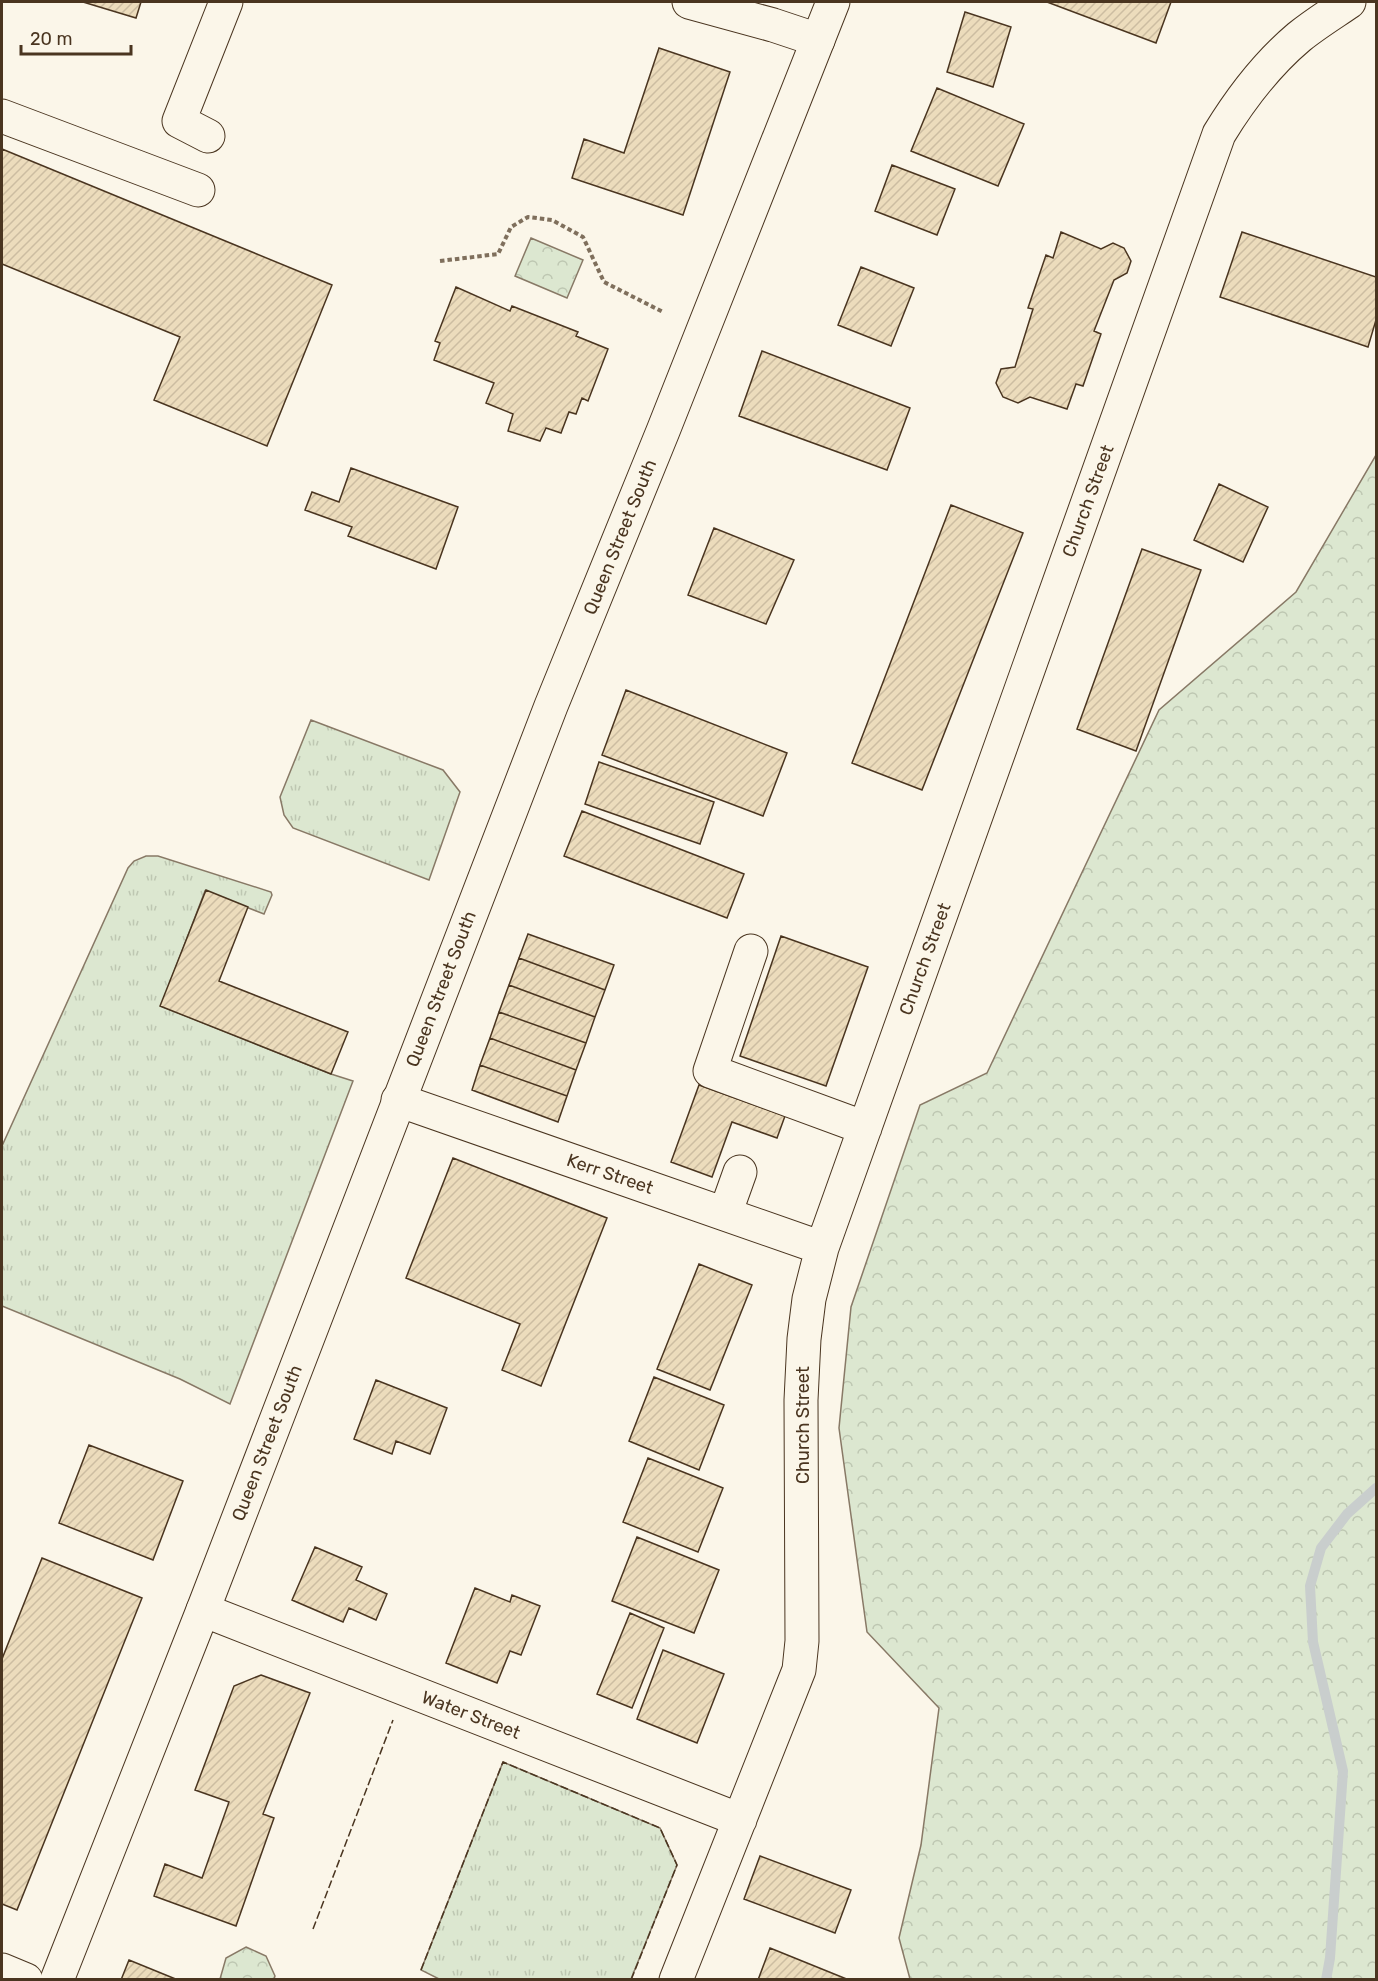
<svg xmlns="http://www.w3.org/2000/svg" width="1378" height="1981" font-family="Rubik,sans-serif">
  <defs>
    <pattern id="grass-tufts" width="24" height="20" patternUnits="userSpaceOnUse" patternTransform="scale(1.5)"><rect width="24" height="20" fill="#dce7d0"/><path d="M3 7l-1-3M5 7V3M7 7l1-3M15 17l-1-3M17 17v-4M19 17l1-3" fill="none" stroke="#bec7b2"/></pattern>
    <pattern id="forest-crowns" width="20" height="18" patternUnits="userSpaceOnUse" patternTransform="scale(1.5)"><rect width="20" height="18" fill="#dce7d0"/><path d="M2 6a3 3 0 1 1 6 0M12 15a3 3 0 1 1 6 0" fill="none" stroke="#bec7b2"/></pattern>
    <pattern id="building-hatch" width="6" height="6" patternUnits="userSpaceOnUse" patternTransform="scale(1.5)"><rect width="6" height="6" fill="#ecdcbc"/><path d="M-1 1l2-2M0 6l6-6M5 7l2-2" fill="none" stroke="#ccbda1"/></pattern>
  </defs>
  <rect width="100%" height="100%" fill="#fbf6e9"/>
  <!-- grass -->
  <path fill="url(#grass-tufts)" stroke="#887966" stroke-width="1.5" d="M311 720 443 770 460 792 429 880 293 828 284 815 280 797Z
    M146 856H158L271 892 272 895 264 914 205 891 161 1006 331 1074 353 1081 230 1404 180 1379 2 1306V1146L128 868 134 861Z
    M503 1762 660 1828 677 1865 631 1979 441 1980 421 1970Z"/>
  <!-- forest -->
  <path fill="url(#forest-crowns)" stroke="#887966" stroke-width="1.5" d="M531 238 583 260 567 298 515 276Z
    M1376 455V1979H910L899 1938 921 1845 939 1708 867 1632 839 1428 851 1307 920 1105 987 1073 1159 710 1296 592Z
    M246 1947 266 1956 275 1976 274 1979H220L226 1958Z"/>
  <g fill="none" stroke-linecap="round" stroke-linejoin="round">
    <!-- stream -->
    <path stroke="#c9cecd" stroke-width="10" d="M1326 1980 1330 1958 1343 1771 1313 1642 1310 1586 1321 1548 1347 1514 1376 1488"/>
  </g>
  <!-- building -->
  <path fill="url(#building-hatch)" stroke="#4a3520" stroke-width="1.5" d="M83 2H141L136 18Z
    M1047 2H1171L1156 43Z
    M965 12 1011 27 993 87 947 72Z
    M659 48 730 72 683 215 572 178 584 139 624 153Z
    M937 88 1024 124 998 186 911 151Z
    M2 149 332 285 267 446 154 400 180 337 2 264Z
    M892 165 955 189 937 235 875 211Z
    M1061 232 1101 249 1113 243 1124 248 1131 261 1127 273 1114 280 1094 331 1101 334 1083 386 1076 384 1067 409 1030 397 1018 403 1003 397 996 383 1001 369 1015 367 1033 309 1028 308 1046 255 1053 258Z
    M1242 232 1376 277V320L1368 347 1220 297Z
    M861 267 914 288 891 346 838 325Z
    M456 287 510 311 512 306 578 332 576 336 608 349 588 401 582 398 576 414 569 412 561 433 546 428 540 441 508 431 513 414 486 403 494 383 434 360 440 343 435 341Z
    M762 351 910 408 887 470 739 416Z
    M351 468 458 507 436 569 348 536 352 527 305 510 312 492 339 502Z
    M1219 484 1268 507 1243 562 1194 540Z
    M951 505 1023 533 922 790 852 763Z
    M714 528 794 560 766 624 688 595Z
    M1142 549 1201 570 1136 751 1077 729Z
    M626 690 787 753 763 816 602 755Z
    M599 762 714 802 700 844 585 804Z
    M582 811 744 874 727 918 564 856Z
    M206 890 248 907 219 981 348 1032 331 1074 160 1006Z
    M528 934 614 965 605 990 519 958Z
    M781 936 868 967 826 1086 740 1056Z
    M519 958 605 990 595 1017 509 985Z
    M509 985 595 1017 586 1043 499 1012Z
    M499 1012 586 1043 576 1070 490 1038Z
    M490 1038 576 1070 567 1096 480 1065Z
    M480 1065 567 1096 558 1122 472 1090Z
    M699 1085 785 1116 777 1138 732 1122 712 1177 671 1162Z
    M453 1158 607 1218 541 1386 502 1370 520 1324 406 1278Z
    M699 1264 752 1285 710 1390 657 1369Z
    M654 1377 724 1405 699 1470 629 1441Z
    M376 1380 447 1408 430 1454 396 1441 392 1454 354 1439Z
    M89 1445 183 1481 153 1560 59 1523Z
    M648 1458 723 1488 698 1552 623 1522Z
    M637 1537 719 1570 694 1633 612 1601Z
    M315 1547 362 1567 356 1580 387 1594 376 1620 349 1608 343 1622 292 1600Z
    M42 1558 142 1598 17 1910 2 1904V1659Z
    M475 1588 510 1602 512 1595 540 1606 521 1655 510 1651 497 1683 446 1663Z
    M630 1613 664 1628 632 1708 597 1694Z
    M663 1650 724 1674 697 1743 637 1719Z
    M261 1675 310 1693 263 1814 274 1818 236 1926 154 1896 165 1864 202 1878 229 1802 195 1790 234 1686Z
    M760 1856 851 1890 835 1933 744 1899Z
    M770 1948 849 1980H758Z
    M129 1960 178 1980H121Z"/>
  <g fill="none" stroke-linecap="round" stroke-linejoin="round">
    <!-- minor casing -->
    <g stroke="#4a3520" stroke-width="35">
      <path id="minor" d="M689 2 773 25 818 40
        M2 116 198 190
        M208 136 179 121 226 2
        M751 951 710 1071 865 1128
        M398 1100 822 1248
        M725 1214 740 1172
        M203 1610 740 1820
        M2 1970 26 1980
        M676 1980 799 1670 802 1641 801 1400 804 1339 809 1299 822 1248 1219 134C1241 98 1267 64 1299 37 1315 24 1333 13 1349 2"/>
    </g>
    <!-- major casing -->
    <g stroke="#4a3520" stroke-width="35">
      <path id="major" d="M57 1980 203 1610 551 706 663 431 833 2"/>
    </g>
    <!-- path -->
    <path stroke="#7f6f5c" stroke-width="4" stroke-dasharray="4.5 3" stroke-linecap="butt" d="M440 261 498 254 511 227 528 217 552 220 583 237 604 282 663 312"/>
    <!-- minor -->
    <use href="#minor" stroke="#fbf6e9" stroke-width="33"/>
    <!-- major -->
    <use href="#major" stroke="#fbf6e9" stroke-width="33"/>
    <!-- fence -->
    <path stroke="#4a3520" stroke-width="1.5" stroke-dasharray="8 3" stroke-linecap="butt" d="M313 1929 393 1720
      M421 1970 503 1762 660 1828 677 1865 631 1980"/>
  </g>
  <g text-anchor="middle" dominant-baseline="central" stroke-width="4.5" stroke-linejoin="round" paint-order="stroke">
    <!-- street labels -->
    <g font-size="18" fill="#4a3520" stroke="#fbf6e9">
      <text transform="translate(1088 501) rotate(-70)">Church Street</text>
      <text transform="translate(620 537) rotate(-68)">Queen Street South</text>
      <text transform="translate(925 959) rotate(-70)">Church Street</text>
      <text transform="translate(441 989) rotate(-69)">Queen Street South</text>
      <text transform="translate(610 1174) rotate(19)">Kerr Street</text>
      <text transform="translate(803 1425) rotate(-90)">Church Street</text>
      <text transform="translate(267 1443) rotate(-69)">Queen Street South</text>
      <text transform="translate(471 1715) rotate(21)">Water Street</text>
    </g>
  </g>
  <!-- border -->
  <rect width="1378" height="1981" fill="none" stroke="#4a3520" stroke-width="6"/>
  <!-- scale -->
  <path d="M21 45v9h110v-9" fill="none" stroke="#4a3520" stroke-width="3"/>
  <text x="30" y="45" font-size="18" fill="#4a3520" stroke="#fbf6e9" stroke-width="4.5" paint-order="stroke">20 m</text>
</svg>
